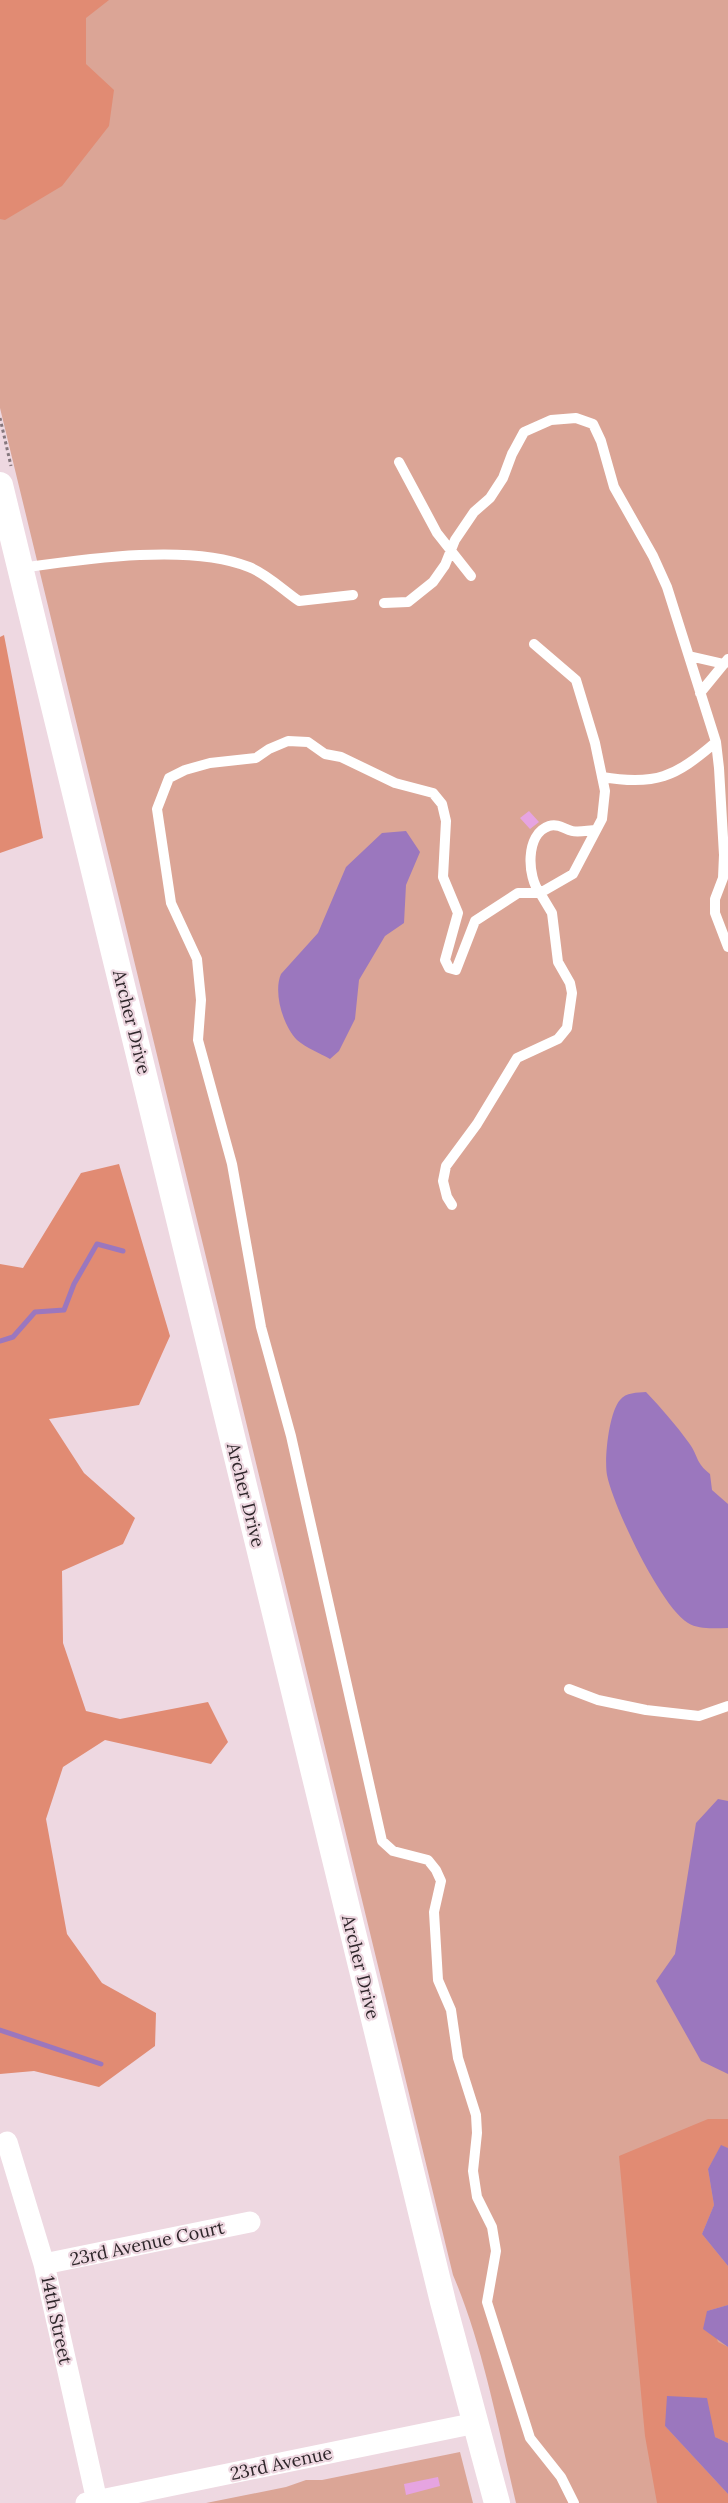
<svg xmlns="http://www.w3.org/2000/svg" width="728" height="2503" font-family="Lora,serif">
  <rect width="100%" height="100%" fill="#eed8e1"/>
  <!-- green -->
  <path fill="#dba596" d="M0 0H728V2503H516C498 2428 483 2345 453 2275L0 408Z
    M460 2452 473 2503H206L286 2487 306 2480H322Z"/>
  <!-- forest -->
  <path fill="#e18b73" d="M0 0H109L86 18V64L114 90 109 126 62 186 5 220 0 219Z
    M4 635 43 838 0 853V637Z
    M119 1164 170 1336 139 1405 49 1419 84 1473 135 1518 123 1544 62 1571 63 1643 86 1711 120 1719 208 1702 228 1742 211 1764 105 1740 63 1767 46 1819 67 1934 102 1983 156 2013 155 2046 99 2087 34 2071 0 2074V1264L23 1268 81 1173Z
    M708 2119H728V2148L721 2146 708 2169 714 2205 702 2234 728 2266V2305L707 2311 718 2342 728 2347V2443L715 2437 665 2426 728 2494V2503H657L645 2436 619 2156Z"/>
  <!-- water -->
  <path fill="#9b77be" d="M406 831 420 852 406 885 404 923 385 936 359 980 355 1019 339 1051 330 1059C320 1053 306 1048 297 1040 283 1026 273 992 281 974L318 933 346 867 382 833Z
    M646 1392C662 1409 676 1425 689 1443 699 1457 695 1462 710 1474L712 1490 728 1504V1628C715 1628 699 1630 688 1623 661 1607 613 1506 607 1475 604 1459 609 1412 620 1400 626 1392 637 1393 646 1392Z
    M718 1799 728 1801V2074L701 2061 656 1981 675 1954 696 1823Z
    M721 2145 728 2148V2266L702 2234 714 2205 708 2169Z
    M728 2305V2347L703 2329 707 2311Z
    M667 2396 707 2398 715 2437 728 2443V2494L665 2426Z"/>
  <g fill="none" stroke-linecap="round" stroke-linejoin="round">
    <!-- stream -->
    <path stroke="#9b77be" stroke-width="5" d="M0 1341 13 1337 35 1312 64 1310 74 1284 97 1244 123 1251
      M0 2030 101 2064"/>
  </g>
  <!-- building -->
  <path fill="#e6a4e1" d="M529 811 539 822 530 829 520 818Z
    M438 2477 440 2486 406 2495 404 2484Z"/>
  <g fill="none" stroke-linecap="round" stroke-linejoin="round">
    <!-- path -->
    <path stroke="#85777d" stroke-width="3" stroke-dasharray="3 3" stroke-linecap="butt" d="M0 418 11 466"/>
    <!-- service -->
    <path stroke="#fff" stroke-width="10" d="M399 462 437 533 471 576
      M21 568C84 559 190 543 249 567 267 574 283 590 299 601L353 595
      M384 603 408 602 433 582 445 565 455 540 474 512 490 498 503 478 512 454 524 432 551 420 576 418 593 424 601 441 614 487 653 556 667 587 716 742 719 768 724 855 723 878 715 899V913L728 947
      M534 644 576 680 595 743 605 791 602 819 573 874 540 893C527 877 525 834 549 826 558 823 564 829 572 831 579 833 589 830 596 830
      M689 656 724 664
      M700 693 728 659
      M602 777C656 786 675 777 716 742
      M452 1205 447 1197 443 1181 446 1166 477 1124 517 1058 558 1039 567 1028 572 993 570 983 558 962 552 913 540 893H518L475 921 456 970 449 968 445 960 458 913 443 877 446 821 442 804 433 793 395 783 341 757 325 754 308 742 288 741 269 749 256 758 210 763 185 770 169 778 157 809 171 903 197 959 201 1000 198 1040 232 1164 261 1327 291 1436 382 1841 393 1851 428 1860 436 1870 441 1881 434 1912 438 1980 451 2010 458 2058 476 2115 477 2133 473 2171 477 2197 492 2227 496 2251 487 2302 530 2438 561 2477 574 2503
      M569 1689 598 1700 646 1710 699 1716 728 1706"/>
    <!-- minor -->
    <path stroke="#fff" stroke-width="21" d="M7 2142 44 2264 97 2501
      M44 2264 250 2222
      M86 2503 476 2423"/>
    <!-- tertiary -->
    <path stroke="#fff" stroke-width="26" d="M0 485 443 2302 497 2503"/>
  </g>
  <g text-anchor="middle" dominant-baseline="central" stroke-width="4.5" stroke-linejoin="round" paint-order="stroke">
    <!-- street labels -->
    <g font-size="18" fill="#2e262a" stroke="#eed8e1">
      <text transform="translate(132 1022) rotate(76)">Archer Drive</text>
      <text transform="translate(246 1495) rotate(76)">Archer Drive</text>
      <text transform="translate(361 1967) rotate(76)">Archer Drive</text>
      <text transform="translate(147 2243) rotate(-12)">23rd Avenue Court</text>
      <text transform="translate(57 2320) rotate(78)">14th Street</text>
      <text transform="translate(281 2463) rotate(-12)">23rd Avenue</text>
    </g>
  </g>
</svg>
